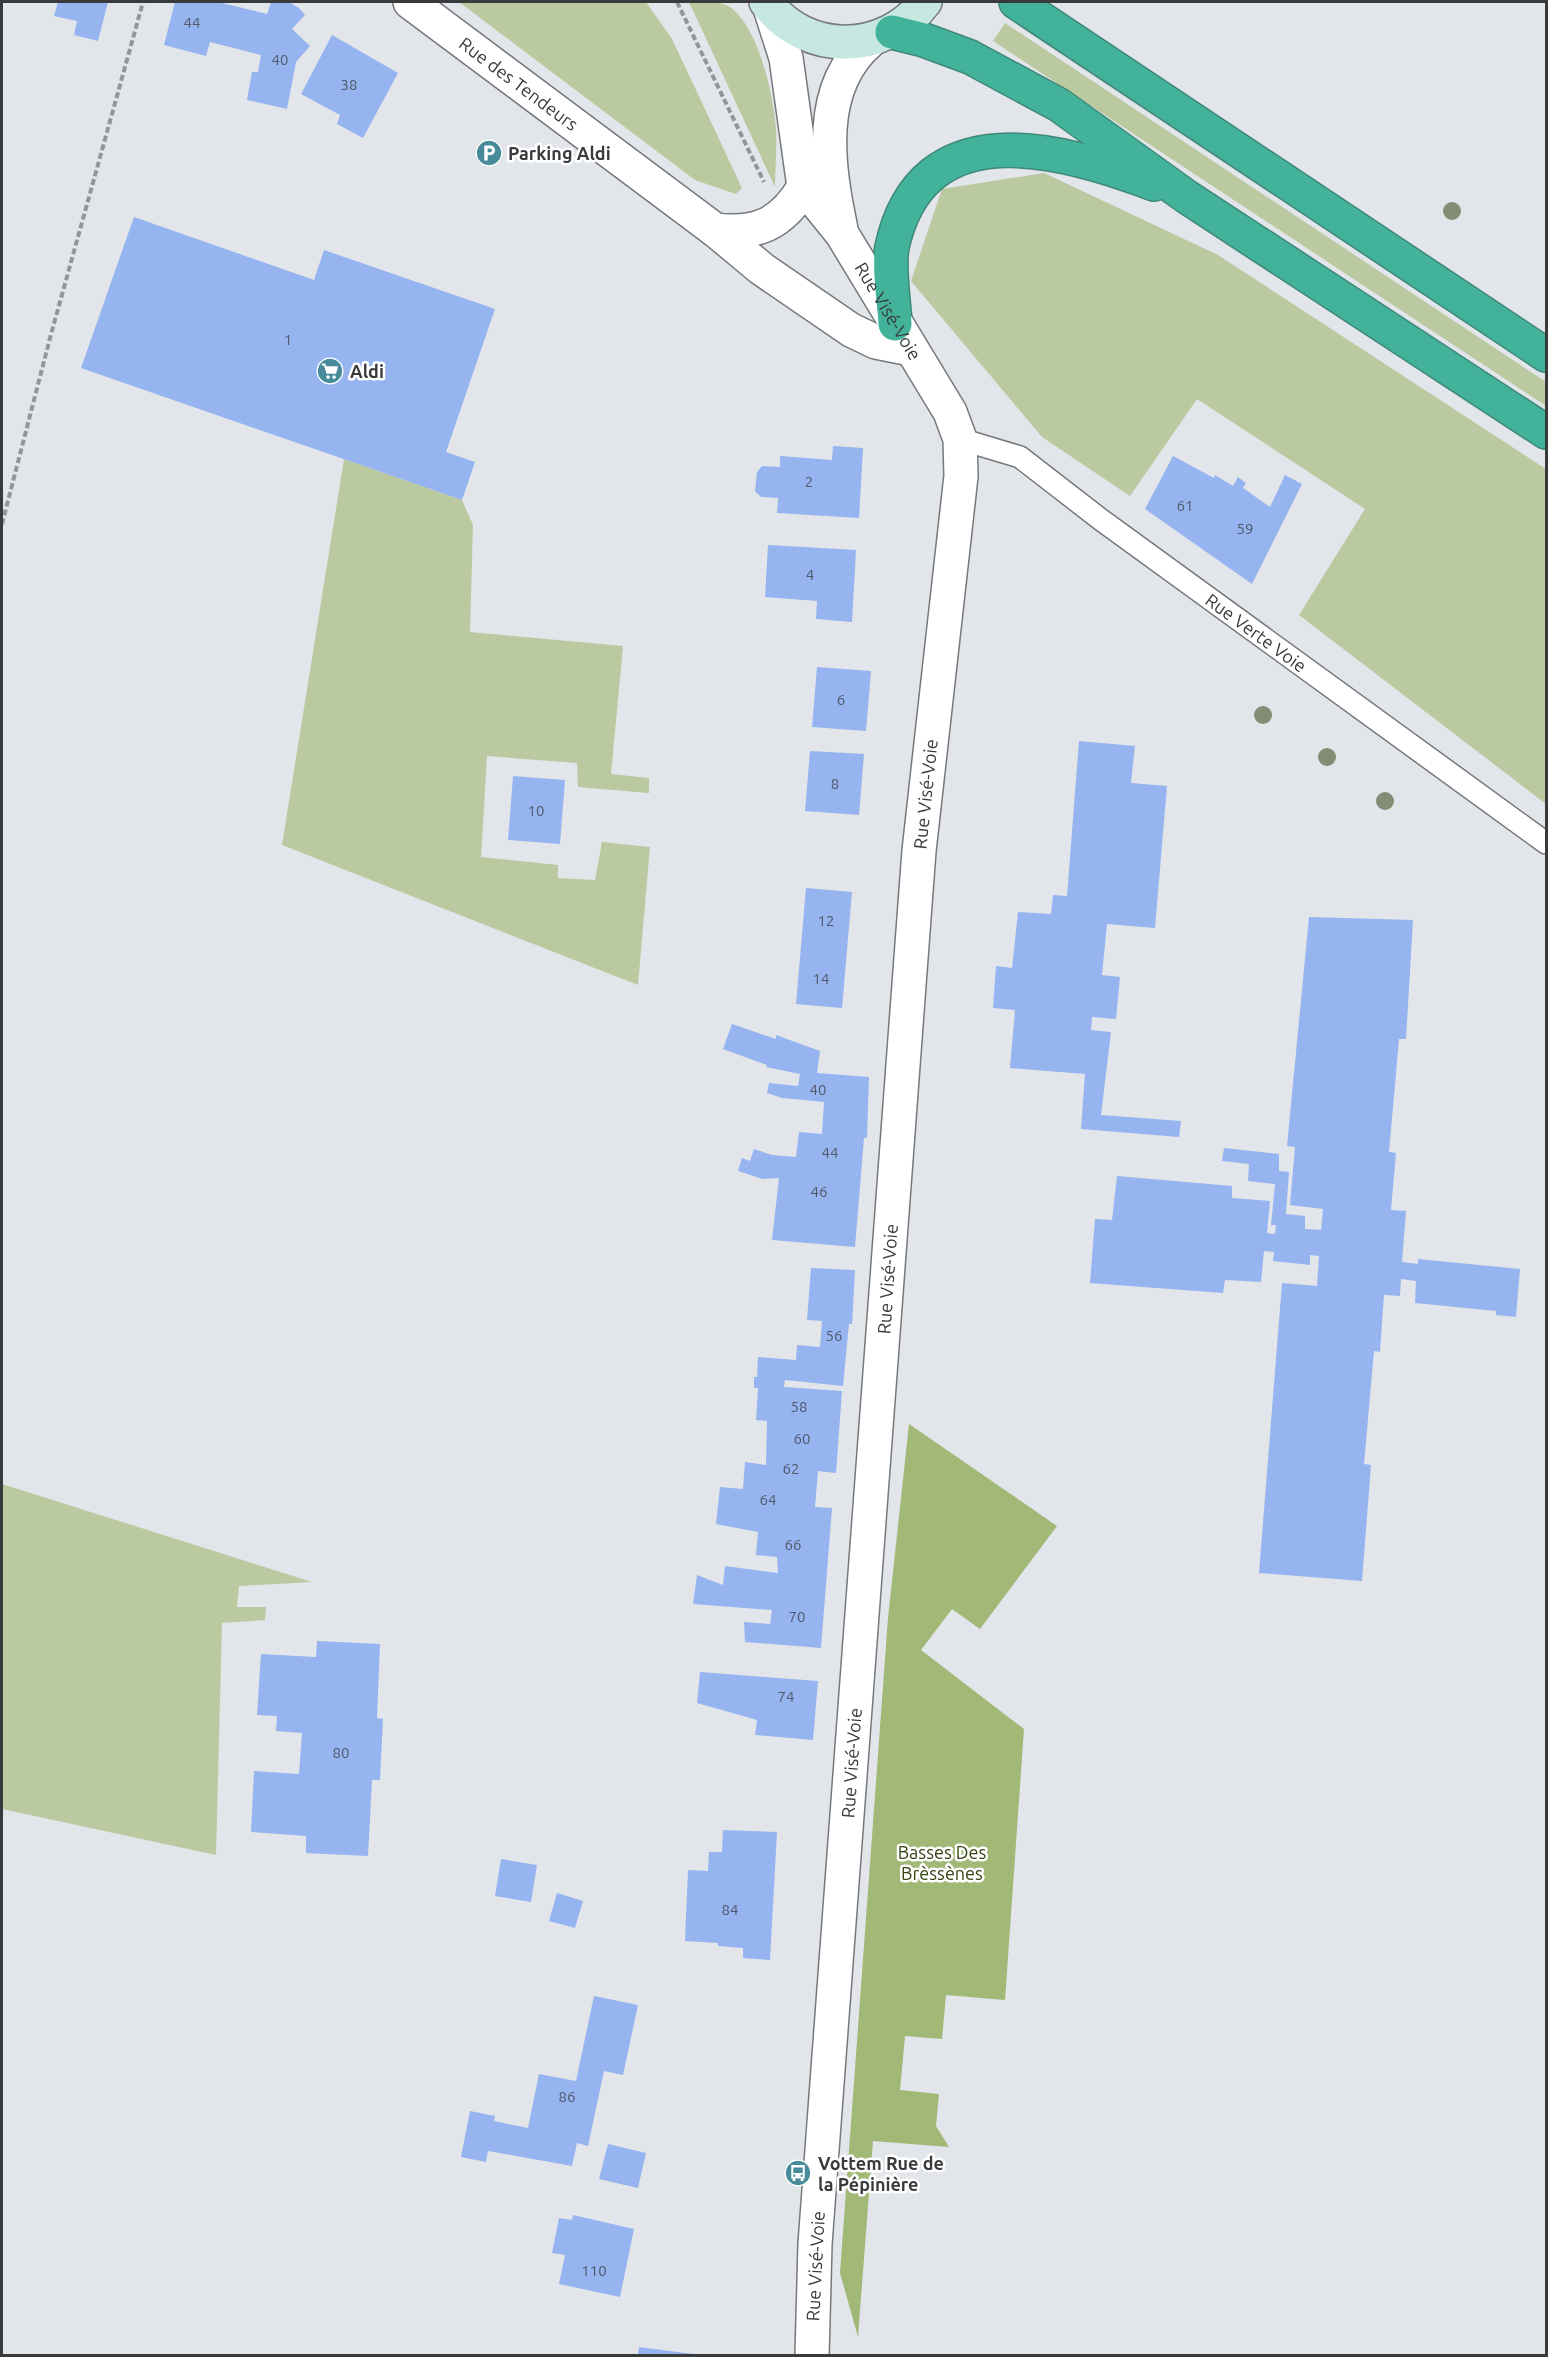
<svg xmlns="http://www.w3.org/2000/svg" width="1548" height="2357" font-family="Ubuntu,sans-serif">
  <rect width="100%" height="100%" fill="#e2e5ea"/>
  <!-- green -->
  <path fill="#bac99f" d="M459 2H646L672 39 742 188 736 194 695 180Z
    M689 2C702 1 718 0 730 7 759 28 774 96 776 131 777 149 775 168 775 187Z
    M1005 23 1546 382V406L993 41Z
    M1044 173 1218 255 1546 469V804L1299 615 1365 509 1197 399 1130 496 1042 437 911 281 942 189Z
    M344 459 462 500 473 525 470 632 623 646 611 774 649 778V793L578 787 577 763 487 756 481 857 558 865V878L595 880 602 842 650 847 638 985 282 845Z
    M2 1484 312 1582 239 1586 237 1607H266L265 1620 222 1623 216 1855 2 1809Z"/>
  <!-- forest -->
  <path fill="#a1b876" d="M909 1424 1057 1526 980 1629 952 1609 921 1650 1024 1729 1005 2000 946 1995 942 2039 905 2036 900 2090 939 2094 936 2126 949 2147 873 2141 858 2337 840 2273 888 1618Z"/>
  <!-- building -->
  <path fill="#96b4f0" d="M58 2H108L98 41 74 35 77 21 54 16Z
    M175 2H218L267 14 271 2H289L299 8 305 15 292 29 310 46 296 62 287 109 247 100 252 72H258L261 55 210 42 206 56 164 45Z
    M332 35 398 73 363 138 337 124 340 115 301 94Z
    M134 217 314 280 324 250 495 309 446 452 475 462 462 500 81 368Z
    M833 446 863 448 859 518 777 513 778 498 761 497 755 491 757 472 762 466 780 467V456L832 460Z
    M1173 456 1214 478 1215 475 1233 486 1238 477 1246 483 1243 488 1270 507 1285 475 1302 484 1252 584 1145 509Z
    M768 545 856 550 852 622 816 619 817 601 765 597Z
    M817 667 871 671 866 731 812 727Z
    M1079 741 1135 746 1131 783 1167 786 1155 928 1107 924 1102 975 1120 977 1116 1019 1092 1017 1091 1030 1111 1032 1101 1115 1181 1121 1179 1137 1081 1129 1085 1074 1010 1068 1015 1010 993 1008 996 966 1012 968 1018 912 1051 914 1053 895 1067 896Z
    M810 751 864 754 859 815 805 811Z
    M513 776 565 780 560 844 508 840Z
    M806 888 852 892 842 1008 796 1004Z
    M1309 917 1413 920 1406 1039H1399L1389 1152 1396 1153 1391 1210 1406 1211 1402 1262 1418 1264V1259L1520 1269 1516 1317 1496 1315V1311L1415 1303 1416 1281 1401 1279 1400 1296 1384 1295 1380 1352 1374 1351 1364 1464 1371 1465 1362 1581 1259 1573 1282 1283 1317 1286 1319 1256 1310 1255V1265L1273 1261 1274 1252 1264 1251 1261 1282 1225 1280 1223 1293 1090 1283 1095 1219 1112 1220 1117 1176 1232 1186V1198L1270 1201 1267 1233 1275 1234 1276 1225H1271L1275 1184 1248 1181 1249 1164 1222 1161 1224 1148 1279 1154V1171L1289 1172 1286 1214 1305 1216V1229L1321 1230 1323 1209 1290 1205 1295 1147 1287 1146Z
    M732 1024 776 1039V1035L820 1051 817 1073 869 1077 867 1138H864L855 1247 772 1240 779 1178 763 1179 738 1171 742 1158 750 1161 754 1149 772 1155 796 1157 799 1132 822 1134 824 1102 782 1098 767 1093 769 1083 798 1086 800 1074 766 1067 767 1065 723 1049Z
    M811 1268 855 1270 852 1324H849L843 1386 785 1380 784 1387 842 1391 836 1473 818 1471 815 1507 832 1508 821 1648 745 1642 744 1622 770 1624 772 1610 693 1604 697 1575 723 1585 725 1566 778 1573 777 1557 756 1555 758 1532 716 1524 720 1487 743 1489 745 1462 766 1465 767 1421 756 1420 758 1388H754V1377H757L758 1357 796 1360 797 1345 820 1347 822 1321 807 1320Z
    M317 1641 380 1644 377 1718 383 1719 380 1780H372L368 1856 306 1853V1836L251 1832 254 1771 299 1774 302 1733 276 1731 277 1716 257 1715 261 1654 316 1657Z
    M700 1672 818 1681 813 1740 755 1735 757 1720 697 1703Z
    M723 1830 777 1832 770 1960 743 1958V1948L718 1946V1943L685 1941 688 1870 708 1871 709 1852H722Z
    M501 1859 537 1865 531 1902 495 1896Z
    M557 1893 583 1901 575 1928 549 1921Z
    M594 1996 638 2005 623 2075 604 2071 588 2146 577 2143 572 2166 488 2151 486 2162 461 2157 470 2111 495 2116 494 2121 528 2128 539 2074 576 2081Z
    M608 2144 646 2153 638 2188 599 2179Z
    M573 2215 634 2229 620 2297 559 2284 565 2255 552 2253 559 2218 572 2220Z
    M639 2347 693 2354V2355H638Z"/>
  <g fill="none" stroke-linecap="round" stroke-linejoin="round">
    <!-- service casing -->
    <g stroke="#76787c" stroke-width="24">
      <g id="service">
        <path id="s1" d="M960 439 1020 457 1100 519 1546 843"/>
      </g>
    </g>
    <!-- minor casing -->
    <g stroke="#76787c" stroke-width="36">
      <g id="minor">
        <path id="s2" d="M410 2 715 230 762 269 851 330 876 342 911 349"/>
        <path d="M715 230C757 235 782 224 804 187"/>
      </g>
    </g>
    <!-- tertiary casing -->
    <g stroke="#76787c" stroke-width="36">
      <g id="tertiary">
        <path id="s3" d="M770 8 786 58 804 187 842 234 950 412 960 439 961 476 919 851 815 2244 812 2356"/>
        <path d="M841 229C828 167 815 88 870 41"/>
      </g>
    </g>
    <!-- secondary casing -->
    <g stroke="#76787c" stroke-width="36">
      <path id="secondary" d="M766 2C806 56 885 55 925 2"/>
    </g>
    <!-- motorway casing -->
    <g stroke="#3f8879" stroke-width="36">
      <path id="motorway" d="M1016 2 1546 355
        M892 32 924 40 970 57 1059 105 1187 197 1546 432
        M895 324C894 303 888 267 892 247 922 110 1060 148 1154 184"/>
    </g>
    <!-- path -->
    <path stroke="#939699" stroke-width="4" stroke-dasharray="6 3" stroke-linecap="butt" d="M677 2 764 182
      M2 524 50 338 143 2"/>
    <!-- service -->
    <use href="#service" stroke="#fff" stroke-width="21"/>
    <!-- minor -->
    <use href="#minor" stroke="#fff" stroke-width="33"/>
    <!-- tertiary -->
    <use href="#tertiary" stroke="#fff" stroke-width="33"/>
    <!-- secondary -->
    <use href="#secondary" stroke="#c6e8e1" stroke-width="33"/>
    <!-- motorway -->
    <use href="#motorway" stroke="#42b29a" stroke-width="33"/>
  </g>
  <!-- trees -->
  <g fill="#838c74">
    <circle cx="1452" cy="211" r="9"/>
    <circle cx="1263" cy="715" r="9"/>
    <circle cx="1327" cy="757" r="9"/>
    <circle cx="1385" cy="801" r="9"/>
  </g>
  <!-- icons -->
  <defs>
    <g id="parking-disc" transform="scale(1.35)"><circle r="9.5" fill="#478a9a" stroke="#fff"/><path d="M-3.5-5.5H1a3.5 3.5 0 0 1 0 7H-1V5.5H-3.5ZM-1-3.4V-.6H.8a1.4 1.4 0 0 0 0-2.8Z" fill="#fff"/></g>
    <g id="supermarket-disc" transform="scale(1.35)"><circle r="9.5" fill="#478a9a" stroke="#fff"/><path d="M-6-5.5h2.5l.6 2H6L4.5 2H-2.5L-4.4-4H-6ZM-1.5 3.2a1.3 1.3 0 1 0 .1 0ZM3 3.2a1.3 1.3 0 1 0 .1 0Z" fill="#fff"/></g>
    <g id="bus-disc" transform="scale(1.35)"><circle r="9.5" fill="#478a9a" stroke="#fff"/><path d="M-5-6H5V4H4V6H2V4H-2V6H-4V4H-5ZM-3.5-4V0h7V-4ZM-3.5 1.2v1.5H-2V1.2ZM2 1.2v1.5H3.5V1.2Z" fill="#fff"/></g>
  </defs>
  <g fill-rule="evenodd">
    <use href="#parking-disc" x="489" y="153"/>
    <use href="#supermarket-disc" x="330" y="371"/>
    <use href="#bus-disc" x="798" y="2173"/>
  </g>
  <g text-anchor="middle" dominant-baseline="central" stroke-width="5" stroke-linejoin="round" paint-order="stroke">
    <!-- number labels -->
    <g font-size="15" fill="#505869">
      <text x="192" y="22">44</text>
      <text x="280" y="59">40</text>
      <text x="349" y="84">38</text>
      <text x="288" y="339">1</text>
      <text x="809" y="481">2</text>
      <text x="1185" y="505">61</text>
      <text x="1245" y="528">59</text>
      <text x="810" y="574">4</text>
      <text x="841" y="699">6</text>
      <text x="835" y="783">8</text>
      <text x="536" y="810">10</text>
      <text x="826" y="920">12</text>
      <text x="821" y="978">14</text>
      <text x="818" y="1089">40</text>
      <text x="830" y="1152">44</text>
      <text x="819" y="1191">46</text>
      <text x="834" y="1335">56</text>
      <text x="799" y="1406">58</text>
      <text x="802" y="1438">60</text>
      <text x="791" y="1468">62</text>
      <text x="768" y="1499">64</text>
      <text x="793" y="1544">66</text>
      <text x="797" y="1616">70</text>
      <text x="786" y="1696">74</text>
      <text x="341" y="1752">80</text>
      <text x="730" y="1909">84</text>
      <text x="567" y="2096">86</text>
      <text x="594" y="2270">110</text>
    </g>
    <!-- street labels -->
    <g font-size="18" fill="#393a3c" stroke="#fff">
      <text stroke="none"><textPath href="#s2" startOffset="136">Rue des Tendeurs</textPath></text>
      <text stroke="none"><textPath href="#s3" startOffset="333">Rue Visé-Voie</textPath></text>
      <text stroke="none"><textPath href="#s1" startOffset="357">Rue Verte Voie</textPath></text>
      <text transform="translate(925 794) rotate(-84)">Rue Visé-Voie</text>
      <text transform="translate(887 1279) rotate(-86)">Rue Visé-Voie</text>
      <text transform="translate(851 1763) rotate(-86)">Rue Visé-Voie</text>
      <text transform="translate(815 2266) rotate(-87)">Rue Visé-Voie</text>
    </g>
    <!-- poi labels -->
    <g font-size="18" font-weight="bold" fill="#393a3c" stroke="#fff" text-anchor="start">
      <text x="508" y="153">Parking Aldi</text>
      <text x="350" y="371">Aldi</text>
      <text x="818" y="2163">Vottem Rue de<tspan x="818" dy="21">la Pépinière</tspan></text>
    </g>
    <!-- park labels -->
    <g font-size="18" fill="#364414" stroke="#fff">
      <text x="942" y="1852">Basses Des<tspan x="942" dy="21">Brèssènes</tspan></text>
    </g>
  </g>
  <!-- border -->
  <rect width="1548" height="2357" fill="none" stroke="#393a3c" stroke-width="6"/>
</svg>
